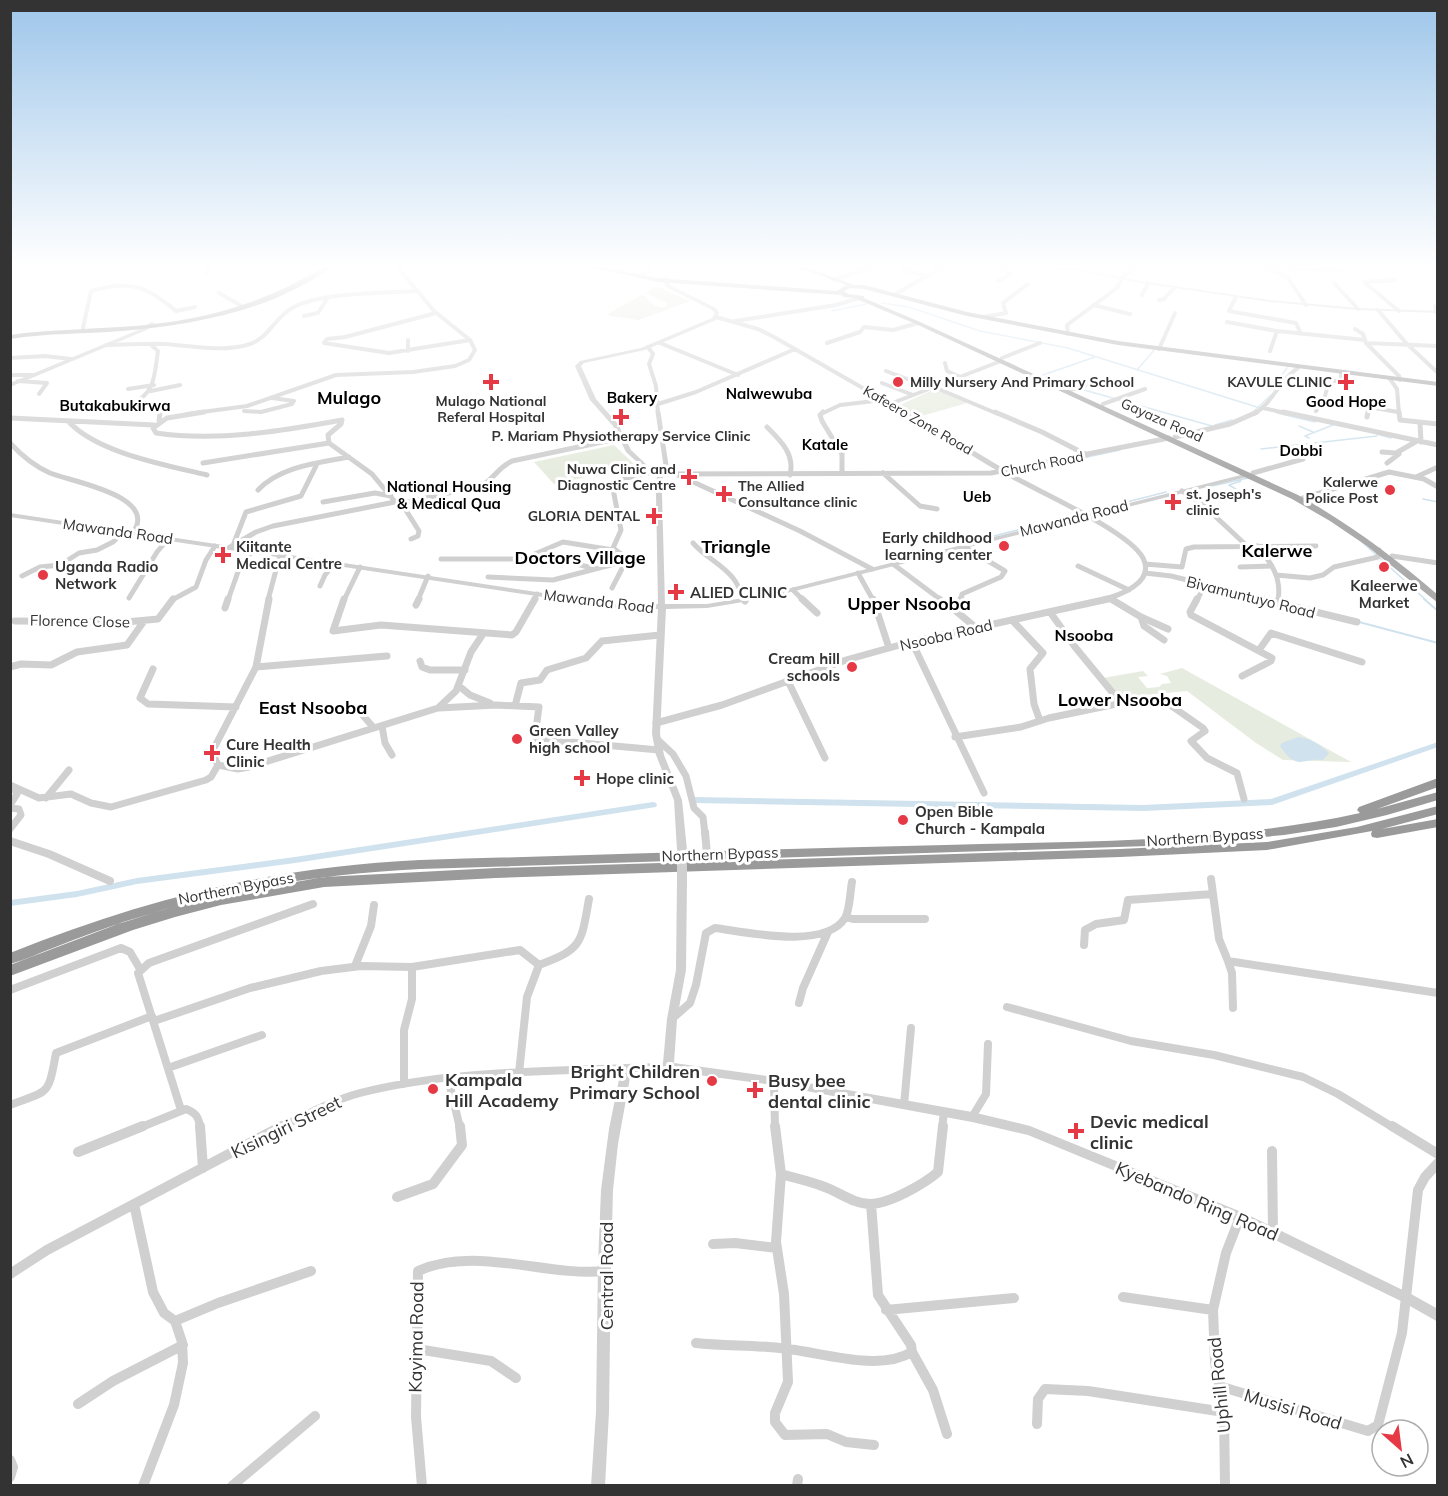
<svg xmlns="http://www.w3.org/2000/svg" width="1448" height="1496" font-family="Mulish,sans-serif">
  <rect width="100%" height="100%" fill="#fff"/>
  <!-- green -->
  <path fill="#e6ecdf" d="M656 286 690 301 639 320 606 315 643 294C650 301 655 311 667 306V303L646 293Z
    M935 389 967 403 918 417 898 406Z
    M614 445 636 466 554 484 534 462Z
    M1182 668 1351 762 1283 760 1256 743 1187 691 1123 697 1117 695 1103 678 1143 671 1148 676 1138 677 1147 688 1159 687 1162 684 1171 683 1167 676 1160 674Z"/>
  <!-- water -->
  <path fill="#cfe2ee" d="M1298 737C1312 739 1319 744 1329 753L1323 760C1301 758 1298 772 1280 746L1282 743Z"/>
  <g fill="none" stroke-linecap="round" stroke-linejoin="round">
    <!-- stream-far1 -->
    <path stroke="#cfe2ee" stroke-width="1.5" d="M882 303 909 307 980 331 1068 348 1260 408
      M832 311 866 304
      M1137 370 1155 349
      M1043 375 1095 357
      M1038 377 1212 426
      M1275 390 1278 380 1287 368
      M1254 411 1271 395
      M1277 413 1315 422
      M1215 425 1232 420
      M1299 426 1313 432
      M1377 434 1391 438
      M1309 438 1305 436 1333 425
      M1261 449 1377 436
      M1011 473 1120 450
      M1241 481 1229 485 1249 497
      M1212 486 1248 478
      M1423 499 1438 502
      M1084 513 1166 492
      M1362 542 1426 600
      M959 545 1072 516"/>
    <!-- stream -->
    <path stroke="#cfe2ee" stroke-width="2" d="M1424 599 1438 611
      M1359 622 1438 643"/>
    <!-- canal -->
    <path fill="#cfe2ee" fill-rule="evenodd" d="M1438 742V747L1272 805 1143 811 693 803 689 800 693 797 1143 805 1271 799Z
      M653 802 656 803 657 805 656 807 295 863 137 884 77 897 10 906V900L77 891 137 878 295 857Z"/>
    <!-- minor-far4 -->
    <path stroke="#d0d0d0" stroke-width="4" d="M205 265 209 269 206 273
      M903 269 927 276
      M641 275 648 271 651 265
      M833 280 877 265
      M1395 280 1364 282 1399 311
      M998 281 1010 274 1003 268V265
      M1334 283 1358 309
      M219 293 240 305
      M896 294 945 265
      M1142 295 1148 283
      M1236 297 1229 311 1296 323 1301 334
      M1159 300 1164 299 1174 288
      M1093 305 1130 314
      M1306 305 1288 278 1263 266 1341 271
      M1435 306 1436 312
      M1378 310 1406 343 1438 373
      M436 313 345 337 327 339 324 343 389 353 470 340
      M304 316 318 313 327 299
      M716 317 758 329 774 337 908 414
      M983 317 1006 313 1003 303 1028 284
      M735 321 836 305 859 298
      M1227 322 1277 331 1365 340
      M83 328 91 291C130 280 145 285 176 311L195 307
      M1355 329 1363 334 1366 343 1399 376 1400 380
      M1068 334 1067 325 1117 288 1122 278 1136 265
      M408 340V351
      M660 343 738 375
      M827 343 860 332 864 327 893 330 918 323
      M1366 343 1438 346
      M106 345C126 345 146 343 165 344 192 346 220 352 247 345 269 339 274 318 292 308 321 292 384 293 418 291
      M648 347 653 354 649 364 656 386 658 414
      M1159 349 1175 313
      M1270 351 1277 331
      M10 358 45 356 71 359
      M1002 358 1040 343
      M945 363 947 371 960 377
      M886 371 931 388
      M10 375H34
      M1390 379 1397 389 1399 414
      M18 381 47 383 39 394
      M882 383 913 395
      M934 387 998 414
      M128 389 154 385
      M1070 390 1109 378
      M151 391 180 385
      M658 404 696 392 795 349
      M890 404 1001 361
      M1103 404 1145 389
      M129 406C156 393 154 377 158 351L151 345
      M1263 408 1290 414
      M244 411 261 412 292 404 294 401 272 398
      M1316 411 1325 396 1329 381H1341V373
      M160 414V406
      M187 414 247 406 336 375 413 372 455 366 469 360 475 350 470 340 434 311 396 265
      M821 414 840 405 883 400
      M1254 414C1273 403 1279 380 1298 368
      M1368 414 1369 407 1398 412"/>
    <!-- minor-far3 -->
    <path stroke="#d0d0d0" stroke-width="5" d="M204 412 167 418 153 428 156 433C217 442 282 431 342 420
      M658 412 666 465 665 470 660 474
      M823 412 820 415 822 421 842 454V473
      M905 412C940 432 973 454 1008 474 1037 491 1129 531 1143 558 1156 583 1118 596 1101 600
      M995 412 1042 432 1087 455
      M1283 412 1438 445
      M1399 412 1400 420 1438 424
      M1367 417 1368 412
      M10 418 154 425
      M342 420 341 424 328 435 329 443 372 474 396 503 400 504 483 485C497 476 496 469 512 461L621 438
      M68 421C97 453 166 465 207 475
      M159 423 160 412
      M1420 423 1421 442
      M767 427C781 441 795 454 790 475
      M1175 437 1230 424 1257 412
      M10 443C22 456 34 466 50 473 72 482 161 496 132 534
      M1382 452 1396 453 1417 441
      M203 463 329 443
      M1387 463 1399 454
      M883 473 920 506 937 509
      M1253 473 1303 459
      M660 474 991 473 1169 438
      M678 475 800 531 872 569
      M1416 477 1438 467
      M258 490C281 466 318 463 349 457
      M1182 491 1201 503 1247 546
      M1303 498 1389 472 1424 479 1438 487
      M323 502 375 493 391 496
      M402 504 419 531 418 536 411 539
      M234 543 246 512 301 496 316 466
      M693 543C705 557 722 564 733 578 738 584 741 593 745 600
      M1257 546C1271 562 1282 578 1278 600
      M230 547 256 532 273 526 395 502
      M1392 556 1438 563
      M530 557 565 561 596 569
      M441 559H523L563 542 613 550
      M626 561 624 556 613 548 621 530 612 484 618 480 652 472
      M893 564 941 600
      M1145 564 1182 567 1186 549 1194 547 1316 546
      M1078 566 1129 590
      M1240 567 1272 566
      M858 573 873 600
      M1145 573 1171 576 1268 600
      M1276 575 1310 578 1323 575 1334 567 1378 557 1379 550
      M22 576 40 567 60 565 79 553 97 550 113 542 123 532
      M488 577 553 580 626 561
      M320 586 325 575 335 563
      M612 588 626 561
      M793 590 803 600
      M129 598 157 552 168 539
      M1110 598 1113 600
      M172 600 196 587 206 560 215 546
      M228 600 239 569 252 551
      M268 600 280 555
      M344 600 360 567
      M418 600 428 576
      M534 600 537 594
      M961 600 962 594 1001 577 1005 571 963 546
      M1197 600 1205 585"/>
    <!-- minor-far2 -->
    <path stroke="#d0d0d0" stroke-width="7" d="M269 599 256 667 212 752 218 765 238 769 249 767 438 708 456 691 471 652 483 634
      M344 599 333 631 381 625 512 635 516 632 535 599
      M744 599 745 601
      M802 599 817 613
      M873 599 889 648
      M939 599 956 611
      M961 599 956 611 975 627
      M1111 599 1141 617 1168 629
      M1197 599 1190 612 1191 615 1272 658 1271 661 1242 676
      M1262 599 1357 622
      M1278 602 1279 599
      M416 605 419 599
      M225 608 228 599
      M1050 612 1075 647 1121 703 1163 700 1203 728 1205 731 1191 741 1207 758 1237 773 1244 799
      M1141 617 1144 626 1164 640
      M1012 620 1043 653 1030 669 1034 704 1040 721
      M15 621 126 622 158 619 173 599
      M912 642 984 793
      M1259 650 1271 633 1362 662
      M420 661 422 667 430 670H465
      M10 667 21 664 51 665 77 652 127 645 144 621
      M256 667 387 656
      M153 669 140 698 148 704 236 707
      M788 681 825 758
      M459 686 470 695 490 703
      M515 706 521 683 540 680 547 670 586 658 602 641 660 635
      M439 708 496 705 539 707 535 736 537 739 659 750
      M358 710 374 728
      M656 723 722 705 846 660 907 643 1108 599
      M382 726 385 743 392 755
      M955 737 1021 727 1049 718 1121 703
      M657 739 673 754 686 776 694 808 703 817 705 834
      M10 785 39 798 71 794 91 803 111 807 206 780 211 777 218 765
      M46 798 69 770
      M10 805 17 794 13 787
      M10 808 19 809 21 815 10 829"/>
    <!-- minor-far1 -->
    <path stroke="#d0d0d0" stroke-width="8" d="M705 832 707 854
      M10 841 49 854 110 881
      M1211 879 1219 939 1228 961 1438 993
      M846 917 853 919H925
      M1084 945 1085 930 1096 924 1124 920 1128 900 1213 894
      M1228 961 1232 973 1233 1008
      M539 965C583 949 581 943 589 899
      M355 966 371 926 374 905
      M10 990 121 948 130 952 140 969
      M799 1003 803 988 828 932
      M1007 1007 1131 1041 1214 1055 1303 1077 1338 1094 1394 1128
      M673 1018 690 1003 696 985 706 933 715 928C746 932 825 950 845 918 850 910 850 892 852 882
      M154 1021 250 988 321 971 361 966 412 967 520 950 539 965
      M168 1068 262 1035
      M519 1073 527 997 539 965
      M448 1078 460 1128
      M774 1081 775 1128
      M404 1084V1030L412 999V967
      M10 1105C50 1090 48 1096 56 1053L152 1016
      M904 1105 911 1028
      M181 1110 138 973 149 963 313 904
      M972 1117 986 1094 988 1044
      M139 1128 186 1109C196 1113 199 1117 200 1128
      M280 1128C304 1115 333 1100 360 1093 446 1071 538 1072 626 1068
      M942 1128 944 1112"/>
    <!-- minor -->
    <path stroke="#d0d0d0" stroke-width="10" d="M200 1126 203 1168
      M775 1126 781 1174 776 1242 784 1294 788 1382 775 1413V1422L785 1435 827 1434 846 1442 874 1445
      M1392 1126 1438 1154
      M1272 1151 1273 1233
      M78 1152 143 1126
      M781 1174C795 1178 809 1181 822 1186 838 1191 853 1204 870 1204 889 1204 924 1184 938 1172L943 1126
      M397 1197 433 1184 462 1145 460 1126
      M134 1204 153 1292 164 1313 175 1321 182 1342 183 1363 174 1405 143 1486
      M871 1204 878 1295 911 1345 912 1352 933 1390 947 1434
      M713 1244 735 1243 777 1248
      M10 1274 47 1250 282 1126
      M1123 1297 1213 1310
      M886 1310 1014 1298
      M175 1321 218 1303 311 1271
      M696 1343C724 1346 752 1345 780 1348 818 1351 877 1373 912 1352
      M417 1349 491 1361 516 1378
      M1219 1386 1368 1431 1378 1425 1402 1333 1418 1190 1425 1177 1438 1163
      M78 1404 113 1381 183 1345
      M1037 1424 1038 1399 1045 1389 1088 1391 1224 1412
      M10 1460 13 1467 10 1477
      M232 1486 315 1416
      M422 1486 416 1417 418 1271C474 1245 546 1277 605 1271
      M797 1486 798 1479
      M1225 1486 1224 1412 1215 1362 1213 1310 1226 1253 1240 1217"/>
    <!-- tertiary -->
    <path fill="#d0d0d0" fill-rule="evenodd" d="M1004 265 1078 269 1141 281 1270 300 1358 308 1438 311V313L1358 310 1270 302 1141 283 1078 271 1006 266Z
      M664 277H666L670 285 716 308 719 313 716 320 645 350 584 363 581 366 596 399 618 424 631 450 650 468 663 474 662 494 665 604H707L767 594 1249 473 1252 475 1251 476 767 598 707 608 666 609 660 734 664 755 682 800 687 850 685 852H679L677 850 674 800 656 755 652 734 658 609H623L10 517V513L623 605 658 604 656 494 657 475 646 470 626 452 613 426 590 400 575 366 580 361 641 348 712 318 715 313 712 310 666 287 662 278Z
      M151 322 155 323 147 330 10 387V383L143 328Z
      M682 877 685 878 687 880 686 970 677 1019 674 1063 774 1077 972 1112 1030 1126 1244 1213 1411 1294 1438 1309V1322L1403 1302 1236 1221 1028 1135 972 1122 774 1085 668 1071 631 1072 618 1144 613 1190 611 1264 609 1412 605 1486H591L596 1412 598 1264 601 1190 609 1129 622 1065 626 1064 663 1063 667 1019 676 970 677 880 679 878Z"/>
    <!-- primary -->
    <path fill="#ababab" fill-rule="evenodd" d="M327 265H334C317 279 294 290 274 299 225 318 173 327 121 331 84 334 47 333 10 339V335L24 333C56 330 87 329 120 327 197 322 261 306 327 265Z
      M580 265H591L658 278 837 291 846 285 792 265H800L854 285H864L967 312 1118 341 1438 382V386L1118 345 967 316 864 289 850 288 844 291 848 294 864 296V298L920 322 1298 495C1348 523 1394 557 1438 595V603L1367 546 1330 521 1292 499 916 324 854 298 844 297 841 295 658 282Z"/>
    <!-- motorway -->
    <path fill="#9a9a9a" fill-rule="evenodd" d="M1438 778V787L1377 809 1438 792V800L1387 815 1336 827 1284 835 1179 845 420 869C323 874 227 888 134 919 107 927 80 937 53 948 39 953 25 960 10 964V953C148 898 272 867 420 860 595 855 770 849 945 845 1083 841 1224 843 1360 813L1357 810 1359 807Z
      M1438 806V814L1382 829 1438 819V827L1377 838 1372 837 1371 834 1372 831 1267 850 1120 857 496 878 324 887 221 905 175 917 133 930 10 976V965L123 922 173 907 221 895 324 877 496 868 1120 849 1267 842 1357 827Z"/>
    <!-- tertiary-bridge -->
    <path stroke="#d0d0d0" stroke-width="10" d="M682 850V880"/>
  </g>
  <!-- sky -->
  <linearGradient id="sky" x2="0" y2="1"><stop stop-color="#9ec6ea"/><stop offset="0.56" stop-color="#fff"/><stop offset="1" stop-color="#fff" stop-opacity="0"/></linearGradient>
  <rect width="1448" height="474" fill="url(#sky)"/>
  <!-- markers -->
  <g fill="#e63946" stroke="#fff" stroke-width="2">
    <path d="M488 373h6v6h6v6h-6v6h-6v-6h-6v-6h6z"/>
    <circle cx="898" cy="382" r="6"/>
    <path d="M1343 373h6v6h6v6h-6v6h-6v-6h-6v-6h6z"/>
    <path d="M618 408h6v6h6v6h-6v6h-6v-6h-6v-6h6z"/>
    <path d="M686 468h6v6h6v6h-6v6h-6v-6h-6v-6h6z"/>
    <circle cx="1390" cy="490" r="6"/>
    <path d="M721 485h6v6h6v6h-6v6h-6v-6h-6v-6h6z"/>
    <path d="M1170 493h6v6h6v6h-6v6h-6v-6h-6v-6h6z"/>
    <path d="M651 507h6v6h6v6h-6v6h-6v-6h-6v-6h6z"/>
    <circle cx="1004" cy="546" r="6"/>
    <path d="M220 546h6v6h6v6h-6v6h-6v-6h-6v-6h6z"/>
    <circle cx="1384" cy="567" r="6"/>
    <circle cx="43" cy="575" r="6"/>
    <path d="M673 583h6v6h6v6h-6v6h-6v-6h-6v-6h6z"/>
    <circle cx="852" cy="667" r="6"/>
    <circle cx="517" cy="739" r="6"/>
    <path d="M209 744h6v6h6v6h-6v6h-6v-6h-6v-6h6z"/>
    <path d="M579 769h6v6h6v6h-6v6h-6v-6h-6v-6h6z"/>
    <circle cx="903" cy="820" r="6"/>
    <circle cx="712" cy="1081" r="6"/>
    <circle cx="433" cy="1089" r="6"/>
    <path d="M752 1081h6v6h6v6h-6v6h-6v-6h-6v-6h6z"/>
    <path d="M1073 1122h6v6h6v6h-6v6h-6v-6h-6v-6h6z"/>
  </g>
  <g text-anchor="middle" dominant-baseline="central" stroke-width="6" stroke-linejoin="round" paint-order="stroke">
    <!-- far-poi labels -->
    <g font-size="14" font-weight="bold" fill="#333" stroke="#fff" text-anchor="end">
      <text x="910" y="382" text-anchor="start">Milly Nursery And Primary School</text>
      <text x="1332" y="382">KAVULE CLINIC</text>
      <text x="491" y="401" text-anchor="middle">Mulago National<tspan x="491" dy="16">Referal Hospital</tspan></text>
      <text x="621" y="436" text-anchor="middle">P. Mariam Physiotherapy Service Clinic</text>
      <text x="676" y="469">Nuwa Clinic and<tspan x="676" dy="16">Diagnostic Centre</tspan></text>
      <text x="1378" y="482">Kalerwe<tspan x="1378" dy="16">Police Post</tspan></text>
      <text x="738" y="486" text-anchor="start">The Allied<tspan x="738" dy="16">Consultance clinic</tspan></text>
      <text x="1186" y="494" text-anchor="start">st. Joseph's<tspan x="1186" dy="16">clinic</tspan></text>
      <text x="640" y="516">GLORIA DENTAL</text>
    </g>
    <!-- far-street labels -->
    <g font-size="14" fill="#333" stroke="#fff">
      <text transform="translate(918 420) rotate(30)">Kafeero Zone Road</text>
      <text transform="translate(1162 420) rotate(24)">Gayaza Road</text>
      <text transform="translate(1042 464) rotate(-11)">Church Road</text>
    </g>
    <!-- far-quarter labels -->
    <g font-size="15" font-weight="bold" fill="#000" stroke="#fff">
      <text x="769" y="393">Nalwewuba</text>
      <text x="632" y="397">Bakery</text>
      <text x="1346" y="401">Good Hope</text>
      <text x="115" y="405">Butakabukirwa</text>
      <text x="825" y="444">Katale</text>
      <text x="1301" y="450">Dobbi</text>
      <text x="449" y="486">National Housing<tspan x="449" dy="17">&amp; Medical Qua</tspan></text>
      <text x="977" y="496">Ueb</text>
    </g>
    <!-- street labels -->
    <g font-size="15" fill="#333" stroke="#fff">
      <text transform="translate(1074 518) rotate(-14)">Mawanda Road</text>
      <text transform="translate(118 531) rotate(8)">Mawanda Road</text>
      <text transform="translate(1251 597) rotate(14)">Bivamuntuyo Road</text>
      <text transform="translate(599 601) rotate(7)">Mawanda Road</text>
      <text transform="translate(80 621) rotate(1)">Florence Close</text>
      <text transform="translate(946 635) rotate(-13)">Nsooba Road</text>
      <text transform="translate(1205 837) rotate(-4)">Northern Bypass</text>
      <text transform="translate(720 854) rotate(-2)">Northern Bypass</text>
      <text transform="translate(236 888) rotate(-11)">Northern Bypass</text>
    </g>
    <!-- poi labels -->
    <g font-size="15" font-weight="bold" fill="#333" stroke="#fff" text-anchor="start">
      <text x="992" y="537" text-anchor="end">Early childhood<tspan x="992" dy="17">learning center</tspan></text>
      <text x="236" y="546">Kiitante<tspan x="236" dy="17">Medical Centre</tspan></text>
      <text x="55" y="566">Uganda Radio<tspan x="55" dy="17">Network</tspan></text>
      <text x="1384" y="585" text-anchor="middle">Kaleerwe<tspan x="1384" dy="17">Market</tspan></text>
      <text x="690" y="592">ALIED CLINIC</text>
      <text x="840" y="658" text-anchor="end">Cream hill<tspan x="840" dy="17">schools</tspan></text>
      <text x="529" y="730">Green Valley<tspan x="529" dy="17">high school</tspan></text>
      <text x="226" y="744">Cure Health<tspan x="226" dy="17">Clinic</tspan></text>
      <text x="596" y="778">Hope clinic</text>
      <text x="915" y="811">Open Bible<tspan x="915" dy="17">Church - Kampala</tspan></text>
    </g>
    <!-- neighbourhood labels -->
    <g font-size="16" font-weight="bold" fill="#000" stroke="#fff">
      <text x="1084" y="635">Nsooba</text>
    </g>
    <!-- far-district labels -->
    <g font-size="18" font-weight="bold" fill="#000" stroke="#fff">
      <text x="349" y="397">Mulago</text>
    </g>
    <!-- quarter labels -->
    <g font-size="18" font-weight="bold" fill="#000" stroke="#fff">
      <text x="736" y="546">Triangle</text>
      <text x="1277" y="550">Kalerwe</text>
      <text x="580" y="557">Doctors Village</text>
      <text x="909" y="603">Upper Nsooba</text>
      <text x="1120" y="699">Lower Nsooba</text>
      <text x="313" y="707">East Nsooba</text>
    </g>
    <!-- near-poi labels -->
    <g font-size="18" font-weight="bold" fill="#333" stroke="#fff" text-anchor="start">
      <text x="700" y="1071" text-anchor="end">Bright Children<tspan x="700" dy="21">Primary School</tspan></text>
      <text x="445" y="1079">Kampala<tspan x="445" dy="21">Hill Academy</tspan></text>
      <text x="768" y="1080">Busy bee<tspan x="768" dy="21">dental clinic</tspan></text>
      <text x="1090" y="1121">Devic medical<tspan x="1090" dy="21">clinic</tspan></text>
    </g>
    <!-- near-street labels -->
    <g font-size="18" fill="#333" stroke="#fff">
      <text transform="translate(286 1127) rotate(-26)">Kisingiri Street</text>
      <text transform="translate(1197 1201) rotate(23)">Kyebando Ring Road</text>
      <text transform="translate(606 1276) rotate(-90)">Central Road</text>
      <text transform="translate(416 1337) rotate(-89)">Kayima Road</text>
      <text transform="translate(1219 1385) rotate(-96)">Uphill Road</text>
      <text transform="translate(1293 1409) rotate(17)">Musisi Road</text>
    </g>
  </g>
  <!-- border -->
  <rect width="1448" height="1496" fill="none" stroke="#333333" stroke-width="24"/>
  <!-- north arrow -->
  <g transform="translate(1400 1448) rotate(152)"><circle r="28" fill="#ffffff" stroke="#adadad" stroke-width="1.5"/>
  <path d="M0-4.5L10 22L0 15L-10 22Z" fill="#e63946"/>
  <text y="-9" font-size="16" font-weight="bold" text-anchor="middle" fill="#333333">N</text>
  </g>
</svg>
